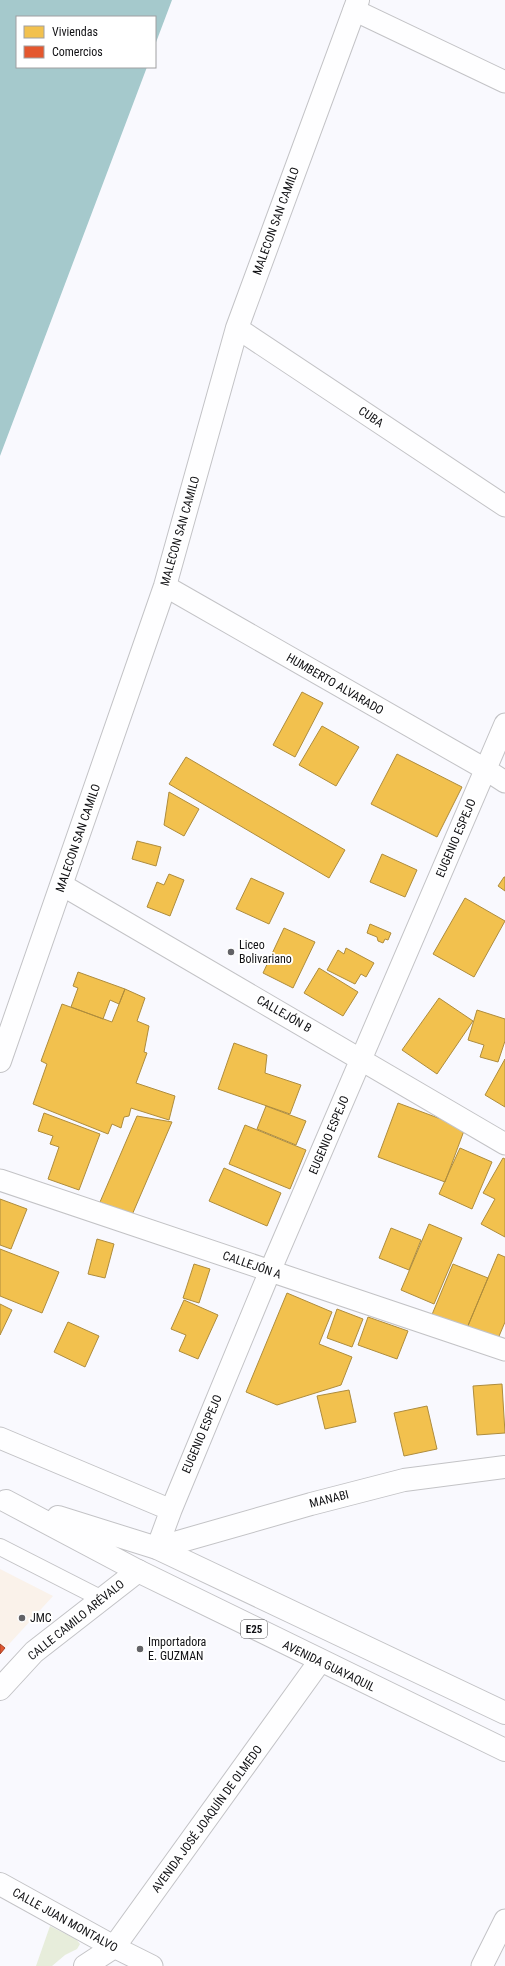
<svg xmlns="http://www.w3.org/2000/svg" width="505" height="1966" font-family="'Roboto Condensed',sans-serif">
  <rect width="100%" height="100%" fill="#f9f9fe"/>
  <!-- commercial -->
  <path fill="#faf2ea" d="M0 1569 53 1596 0 1654Z"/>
  <!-- green -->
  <path fill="#e7eddb" d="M50 1926 76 1939 80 1944 77 1949 65 1955 52 1966H36Z"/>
  <!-- water -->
  <path fill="#a5c9cc" d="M0 0H172L155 45V17H17V67H147L0 456Z"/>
  <!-- homes -->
  <path fill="#f2c14e" stroke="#ae8c3d" d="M302 692 323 703 295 757 273 745Z
    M322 726 359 747 336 786 299 765Z
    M397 754 462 787 437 837 371 804Z
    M186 757 345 850 329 878 169 784Z
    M169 792 199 809 184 836 164 825Z
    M137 841 161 847 156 866 132 859Z
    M382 854 417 870 405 897 370 882Z
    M169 874 184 880 170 916 147 907 157 882 164 885Z
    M504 877H505V891L498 886Z
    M251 878 284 893 269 924 236 909Z
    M465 898 505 921 474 977 433 954Z
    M370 924 391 933 388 940 385 939 383 943 378 941 377 937 367 933Z
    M284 928 315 942 293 988 263 973Z
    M346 948 374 963 366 977 361 974 355 984 327 970 338 950 344 954Z
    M319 968 358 992 343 1016 304 993Z
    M78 972 125 989 119 1004 110 1000 103 1019 71 1007 78 988 73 986Z
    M125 989 145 998 137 1021 149 1026 144 1052 147 1053 136 1083 175 1096 169 1120 131 1108 129 1116 124 1117 121 1128 112 1124 108 1134 33 1104 47 1064 41 1061 62 1004 112 1022Z
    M439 998 473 1021 437 1074 402 1050Z
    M477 1010 505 1019V1041L498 1062 480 1057 484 1045 468 1040Z
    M234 1043 267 1055 265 1073 301 1085 290 1114 218 1089Z
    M505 1059V1107L485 1095Z
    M398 1103 465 1128 445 1182 378 1157Z
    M266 1106 306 1121 296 1145 257 1129Z
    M44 1113 100 1134 79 1190 48 1179 59 1147 50 1144 53 1136 38 1131Z
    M137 1116 172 1122 132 1215 100 1202Z
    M245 1125 306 1150 290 1189 229 1164Z
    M460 1148 492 1162 472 1209 439 1194Z
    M503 1158 505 1159V1237L481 1224 495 1199 483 1193Z
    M224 1168 281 1193 267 1226 209 1201Z
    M0 1199 27 1209 11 1249 0 1245Z
    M429 1224 462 1238 434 1304 401 1290Z
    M391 1228 421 1240 409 1270 379 1258Z
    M97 1239 114 1244 105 1278 88 1274Z
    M0 1249 59 1272 42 1313 0 1296Z
    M498 1254 505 1257V1322L497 1341 467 1328Z
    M194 1264 210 1269 199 1303 183 1298Z
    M453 1264 488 1278 467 1328 431 1317Z
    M287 1293 332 1312 319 1344 352 1357 341 1385 277 1405 246 1392Z
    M184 1300 218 1315 198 1359 179 1351 186 1335 171 1329Z
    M0 1304 12 1310 0 1335Z
    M337 1309 363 1319 352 1347 327 1338Z
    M368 1317 408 1331 397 1359 358 1345Z
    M68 1322 99 1336 85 1367 54 1352Z
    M502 1384 505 1433 477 1435 473 1386Z
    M349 1390 356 1422 325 1429 317 1396Z
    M427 1406 437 1449 404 1456 394 1413Z"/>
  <!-- shops -->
  <path fill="#e4572e" stroke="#a54226" d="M0 1644 5 1648 0 1654Z"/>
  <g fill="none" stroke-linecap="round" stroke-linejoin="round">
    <!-- pedestrian casing -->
    <g stroke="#c3c3c6" stroke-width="18">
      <path id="pedestrian" d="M0 1547 102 1599"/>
    </g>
    <!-- minor casing -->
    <g stroke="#c3c3c6" stroke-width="23">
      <path id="minor" d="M354 10 505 82
        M237 328 505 506
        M165 586 485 769 505 782
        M62 885 505 1144
        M0 1180 505 1350
        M0 1438 171 1510
        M157 1548 171 1510 270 1271 505 724
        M114 1947 152 1966
        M482 1966 505 1920"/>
    </g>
    <!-- secondary casing -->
    <g stroke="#c3c3c6" stroke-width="24">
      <path id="secondary" d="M0 1061 165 586 237 328 358 0
        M157 1548 311 1504 404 1480 505 1467
        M0 1689 34 1652 138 1571
        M0 1884 114 1947
        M85 1966 114 1947 320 1661"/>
    </g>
    <!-- trunk casing -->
    <g stroke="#c3c3c6" stroke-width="24">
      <path id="trunk" d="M6 1501 138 1571 505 1750
        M58 1517 157 1548 505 1713"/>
    </g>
    <!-- pedestrian -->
    <use href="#pedestrian" stroke="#fefeff" stroke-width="16"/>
    <!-- minor -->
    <use href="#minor" stroke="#fefeff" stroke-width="21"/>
    <!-- secondary -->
    <use href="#secondary" stroke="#fefeff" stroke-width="22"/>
    <!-- trunk -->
    <use href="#trunk" stroke="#fefeff" stroke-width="22"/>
  </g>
  <!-- markers -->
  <g fill="#626266" stroke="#fff" stroke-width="1.5">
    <circle cx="231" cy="952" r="4"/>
    <circle cx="22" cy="1618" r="4"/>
    <circle cx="140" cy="1649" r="4"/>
  </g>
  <g text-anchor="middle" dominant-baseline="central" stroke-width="4" stroke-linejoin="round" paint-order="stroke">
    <!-- shield labels -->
    <rect fill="#fff" stroke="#58585a" stroke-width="1" x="241" y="1620" width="26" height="18" rx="3"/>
    <g font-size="11" font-weight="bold" fill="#111114">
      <text x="254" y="1629">E25</text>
    </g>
    <!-- street labels -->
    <g font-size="12" fill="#111114" stroke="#fff">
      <text transform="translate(276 221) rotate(-70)">MALECON SAN CAMILO</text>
      <text transform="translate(371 417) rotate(34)">CUBA</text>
      <text transform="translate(180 531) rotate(-74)">MALECON SAN CAMILO</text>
      <text transform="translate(335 684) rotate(30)">HUMBERTO ALVARADO</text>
      <text transform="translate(78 838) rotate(-71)">MALECON SAN CAMILO</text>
      <text transform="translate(456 838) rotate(-67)">EUGENIO ESPEJO</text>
      <text transform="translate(284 1014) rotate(30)">CALLEJÓN B</text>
      <text transform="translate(329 1135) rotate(-67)">EUGENIO ESPEJO</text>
      <text transform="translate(252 1265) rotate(19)">CALLEJÓN A</text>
      <text transform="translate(202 1434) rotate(-67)">EUGENIO ESPEJO</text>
      <text transform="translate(329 1499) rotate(-14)">MANABI</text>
      <text transform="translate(76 1620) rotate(-39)">CALLE CAMILO ARÉVALO</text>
      <text transform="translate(329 1666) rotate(26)">AVENIDA GUAYAQUIL</text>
      <text transform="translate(207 1819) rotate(-54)">AVENIDA JOSÉ JOAQUÍN DE OLMEDO</text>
      <text transform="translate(65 1920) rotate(29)">CALLE JUAN MONTALVO</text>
    </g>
    <!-- poi labels -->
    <g font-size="12" fill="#111114" stroke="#fff" text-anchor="start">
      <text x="239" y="945">Liceo<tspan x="239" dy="14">Bolivariano</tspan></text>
      <text x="30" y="1618">JMC</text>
      <text x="148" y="1642">Importadora<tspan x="148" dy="14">E. GUZMAN</tspan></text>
    </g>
  </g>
  <!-- legend -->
  <rect x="16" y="16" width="140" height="52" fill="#ffffff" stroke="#a0a0a1"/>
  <rect x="24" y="26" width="20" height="12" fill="#f2c14e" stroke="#a0a0a1"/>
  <text x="52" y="36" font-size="12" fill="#111114">Viviendas</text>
  <rect x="24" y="46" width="20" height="12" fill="#e4572e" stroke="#a0a0a1"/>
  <text x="52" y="56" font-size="12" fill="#111114">Comercios</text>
</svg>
